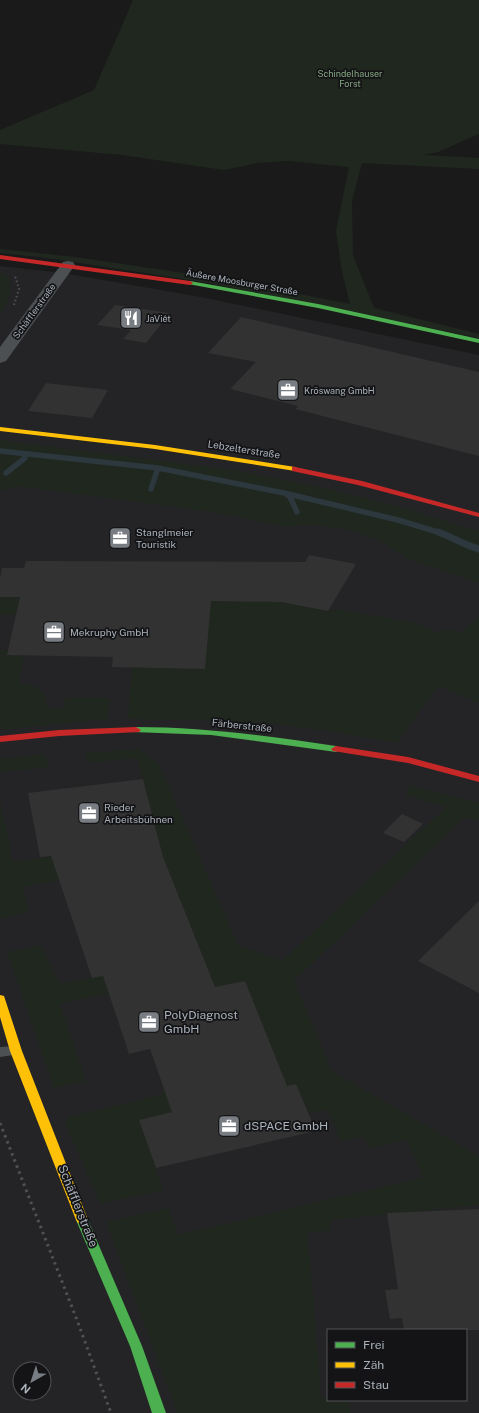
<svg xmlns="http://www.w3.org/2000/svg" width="479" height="1413" font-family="'Public Sans',sans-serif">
  <rect width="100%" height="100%" fill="#1a1a1a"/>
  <!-- built -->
  <path fill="#242426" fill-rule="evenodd" d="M0 266 63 273 201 297 479 355V1413H0ZM328 1330H466V1400H328ZM20 1369H44V1393H20Z"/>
  <!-- green -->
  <path fill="#1f271f" d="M133 0H479V134L438 152 423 155 479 158V169L362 163 352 201 353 255 374 308 479 334V338L209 283 47 258 0 253V249L75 257 218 278 350 304 342 272 336 231 349 167 288 161 258 163 224 170 122 155 0 144V130L94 90Z
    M0 272 10 277C12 292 8 303 0 315Z
    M0 440 234 470 330 489 390 504 479 531V583L408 559 379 540 349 530 316 525 282 526 213 512 24 487H13L0 492Z
    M0 597 281 602 328 611 342 610 417 623 438 633 444 629 461 632 479 617V654L476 656 479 657V703L438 686 397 743 328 731 258 722 131 719 128 716 132 667 205 669 18 609 16 615H0Z
    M0 650H8L7 655H24L19 683C38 685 45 689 47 708L63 709 65 698H110L108 719 0 730Z
    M139 749 159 764 238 945 282 961 446 807 405 795 411 785 479 803V821L464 818 294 981 332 1071 479 1156V1205L330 1220 331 1231 307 1232 314 1304 321 1398 328 1397V1400H349L350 1413H177L106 1222 169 1208 178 1235 423 1177 406 1140 369 1148 363 1136 341 1142 327 1110 309 1114 296 1084 139 1120 163 1190 100 1204 65 1123 67 1117 163 1094V1088L277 1064 114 1007 109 993 60 1004 86 1081 54 1088 7 952 41 945 59 984 203 956 164 861 22 887 29 911 0 919V800L13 862 159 842 137 758 87 763 85 753Z
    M44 754 49 767 0 772V759Z"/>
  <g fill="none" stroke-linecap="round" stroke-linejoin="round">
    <!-- stream-far1 -->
    <path stroke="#2c383d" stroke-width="5.5" d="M0 451 158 468 284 493 398 520 441 533
      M6 473 25 458 24 455
      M151 489 158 468
      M286 494 290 497 297 512"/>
    <!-- stream -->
    <path stroke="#2c383d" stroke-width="7" d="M438 532C452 537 464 545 479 549"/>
  </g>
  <!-- building -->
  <path fill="#323232" d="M115 305 170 313 146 343 123 339 131 330 97 325Z
    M241 317 479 372V456L295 409 298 406 230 389 256 362 208 353Z
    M46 383 108 390 92 418 28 411Z
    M309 555 356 564 328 611 281 602 211 601 205 669 112 667 113 657 7 655 20 597H0V578L2 568H24L26 561 305 562Z
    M143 779 163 857 215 987 245 981 287 1086 296 1084 316 1131 156 1168 139 1120 172 1112 150 1049 129 1054 103 976 92 978 51 856 40 857 28 793Z
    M402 814 423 824 404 842 383 833Z
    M479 901V993L418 961Z
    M479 1209V1330H404L402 1318 390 1319 385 1290 398 1289 387 1213Z"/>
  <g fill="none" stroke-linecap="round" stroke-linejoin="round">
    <!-- path-far1 -->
    <path stroke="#505154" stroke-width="2" stroke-dasharray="1.5 2.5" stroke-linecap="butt" d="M14 305 19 289 15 276"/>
    <!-- path -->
    <path stroke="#505154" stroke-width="3" stroke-dasharray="2.5 4" stroke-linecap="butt" d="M0 1123 77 1320 111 1413"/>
    <!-- lane -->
    <path fill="#4d5053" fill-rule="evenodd" d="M16 1046 20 1048 22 1051 20 1054 0 1057V1047Z"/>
    <!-- street -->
    <path fill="#4d5053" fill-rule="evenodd" d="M68 261 73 262 75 265 6 361 0 363V347L63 262Z"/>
    <!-- fast -->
    <path fill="#4caf50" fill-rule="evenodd" d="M190 281 318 304 479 339V343L318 308 188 284V282Z
      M136 727C203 727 269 736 336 746L341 749 336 752 211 735 133 732 131 730Z
      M82 1215 86 1217 88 1220 142 1346 166 1413H152L130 1346 76 1220 78 1217Z"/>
    <!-- slow -->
    <path fill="#ffc107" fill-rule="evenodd" d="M0 427 155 445 295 467 299 469 295 471 155 449 0 431Z
      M0 995 4 996 5 999 22 1051 88 1220 86 1223 82 1225 78 1223 76 1220 10 1051 0 1017Z"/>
    <!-- jam -->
    <path fill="#c62828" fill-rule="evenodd" d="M0 255 190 281 193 283 190 285 0 259Z
      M292 467H295L362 481 479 513V517L358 485 292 471Z
      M136 727 141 730 139 732 59 736 0 742V736L59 730Z
      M336 746 408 757 479 776V782L408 763 333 751 331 749Z"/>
  </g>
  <!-- icons -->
  <defs>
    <g id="restaurant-square" transform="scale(1.15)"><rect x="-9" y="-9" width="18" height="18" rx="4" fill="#787d83" stroke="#141416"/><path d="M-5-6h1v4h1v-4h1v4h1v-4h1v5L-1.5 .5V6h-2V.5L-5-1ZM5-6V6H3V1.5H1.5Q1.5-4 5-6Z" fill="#fff"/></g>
    <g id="office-square" transform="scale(1.15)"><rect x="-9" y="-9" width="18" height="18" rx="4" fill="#787d83" stroke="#141416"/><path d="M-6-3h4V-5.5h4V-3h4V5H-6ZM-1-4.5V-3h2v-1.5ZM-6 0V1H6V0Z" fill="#fff"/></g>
  </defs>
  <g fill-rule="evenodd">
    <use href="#restaurant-square" x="131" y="318"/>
    <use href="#office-square" x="288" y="390"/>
    <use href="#office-square" x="120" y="538"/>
    <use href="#office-square" x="54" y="632"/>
    <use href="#office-square" x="89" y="813"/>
    <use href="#office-square" x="149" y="1022"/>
    <use href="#office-square" x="229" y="1126"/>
  </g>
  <g text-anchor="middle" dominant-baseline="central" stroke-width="3.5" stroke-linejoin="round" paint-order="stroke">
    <!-- far-park labels -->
    <g font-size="9" fill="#84a781" stroke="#141416">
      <text x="350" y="73">Schindelhauser<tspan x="350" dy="10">Forst</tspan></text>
    </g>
    <!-- far-street labels -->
    <g font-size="9" fill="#aab2bb" stroke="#141416">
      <text transform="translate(242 282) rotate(10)">Äußere Moosburger Straße</text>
      <text transform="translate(34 311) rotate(-54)">Schäfflerstraße</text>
    </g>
    <!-- far-poi labels -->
    <g font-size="9" fill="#aab2bb" stroke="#141416" text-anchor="start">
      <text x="146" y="318">JaViêt</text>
      <text x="304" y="390">Kröswang GmbH</text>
    </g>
    <!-- street labels -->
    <g font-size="10" fill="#aab2bb" stroke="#141416">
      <text transform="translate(244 449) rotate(9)">Lebzelterstraße</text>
      <text transform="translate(242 725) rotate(6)">Färberstraße</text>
    </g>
    <!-- poi labels -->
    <g font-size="10" fill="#aab2bb" stroke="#141416" text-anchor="start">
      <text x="136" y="532">Stanglmeier<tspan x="136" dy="12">Touristik</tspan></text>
      <text x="70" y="632">Mekruphy GmbH</text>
      <text x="104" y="807">Rieder<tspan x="104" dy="12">Arbeitsbühnen</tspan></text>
    </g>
    <!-- near-poi labels -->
    <g font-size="12" fill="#aab2bb" stroke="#141416" text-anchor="start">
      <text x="164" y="1015">PolyDiagnost<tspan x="164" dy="14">GmbH</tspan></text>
      <text x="244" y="1126">dSPACE GmbH</text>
    </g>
    <!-- near-street labels -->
    <g font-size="12" fill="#aab2bb" stroke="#141416">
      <text transform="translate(78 1206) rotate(68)">Schäfflerstraße</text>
    </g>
  </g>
  <!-- legend -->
  <rect x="327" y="1329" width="140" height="72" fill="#141416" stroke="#505358"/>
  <rect x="335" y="1342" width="20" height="6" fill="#4caf50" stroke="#505358"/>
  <text x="363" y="1349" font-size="12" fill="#aab2bb">Frei</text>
  <rect x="335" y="1362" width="20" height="6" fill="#ffc107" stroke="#505358"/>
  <text x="363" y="1369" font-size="12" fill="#aab2bb">Zäh</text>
  <rect x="335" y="1382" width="20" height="6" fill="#c62828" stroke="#505358"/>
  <text x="363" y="1389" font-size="12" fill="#aab2bb">Stau</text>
  <!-- north arrow -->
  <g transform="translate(32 1381) rotate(219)"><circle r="19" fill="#141416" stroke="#505358"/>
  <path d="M0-3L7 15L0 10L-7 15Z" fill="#787d83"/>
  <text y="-6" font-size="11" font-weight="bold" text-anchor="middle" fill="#aab2bb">N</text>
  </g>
</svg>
